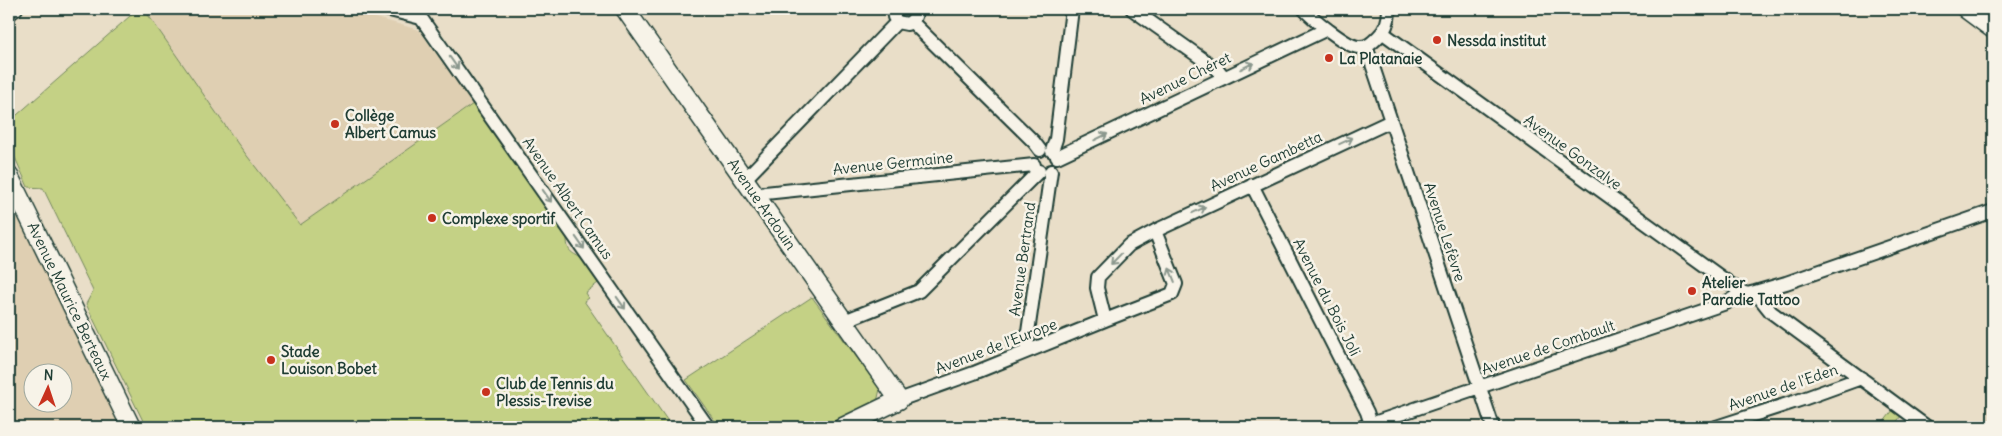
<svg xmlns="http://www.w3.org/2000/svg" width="2002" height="436" font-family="Delius,sans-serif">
  <rect width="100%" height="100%" fill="#e9dec8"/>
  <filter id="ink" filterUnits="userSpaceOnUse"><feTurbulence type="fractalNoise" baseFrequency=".02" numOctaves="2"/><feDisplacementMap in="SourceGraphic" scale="10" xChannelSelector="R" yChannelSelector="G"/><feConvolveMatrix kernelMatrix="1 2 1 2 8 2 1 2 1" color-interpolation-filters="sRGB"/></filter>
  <g filter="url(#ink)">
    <!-- built -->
    <path fill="#dfcfb2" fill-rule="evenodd" d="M144 9H342L384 20 419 30 473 104 300 226 238 144Z
      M9 200 120 427H9ZM32 374H62V404H32Z"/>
    <!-- green -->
    <path fill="#c4d185" stroke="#72875c" d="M138 9H144L238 144 300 225 473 104 567 238C567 254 573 252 582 259 589 265 594 276 598 283L585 293 588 298 584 301 672 427H146L86 304 93 291 43 188 28 187 9 144V122Z
      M812 297 880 389 877 402 824 427H719L686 380Z
      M1893 410 1901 416 1893 427H1880Z"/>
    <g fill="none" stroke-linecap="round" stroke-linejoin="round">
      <!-- street casing -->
      <g stroke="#1f3d34" stroke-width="16">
        <path id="street" d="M386 9 421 18 708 427
          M895 9 894 17 897 22 907 24C914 21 917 16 915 9
          M1132 9 1218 70 1224 77
          M1304 9C1312 18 1346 46 1358 47 1367 48 1372 43 1378 37 1386 30 1389 19 1389 9
          M9 14 16 9
          M912 22 1034 142 1040 150
          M1383 33 1740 291 1747 294 1755 292 1786 283 1993 211
          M1366 46 1493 427
          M1052 151 1056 139 1072 9
          M1057 157 1327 29
          M745 179 897 22
          M1252 185 1367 412 1372 427
          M757 198 765 193 1034 165
          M1155 231 1176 284 1172 294 1105 320 1097 288 1098 277 1129 245 1155 231 1391 121
          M1755 292 1771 312 1927 427
          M844 321 919 291 1039 171
          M1028 350 1027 339 1051 171
          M899 400 974 373 1105 320
          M1362 427 1726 303 1735 297 1740 291
          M1716 427 1803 399 1861 378"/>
      </g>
      <!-- secondary casing -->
      <g stroke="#1f3d34" stroke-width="21">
        <path id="secondary" d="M625 9 899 400 843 427
          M1966 9 1993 29
          M9 176 131 427"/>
      </g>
      <!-- street -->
      <use href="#street" stroke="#f7f3e8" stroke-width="12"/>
      <!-- secondary -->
      <use href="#secondary" stroke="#f7f3e8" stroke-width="18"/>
    </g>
    <!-- one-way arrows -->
    <defs><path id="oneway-shaft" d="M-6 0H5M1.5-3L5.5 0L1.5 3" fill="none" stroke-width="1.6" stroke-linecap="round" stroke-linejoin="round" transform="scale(1.25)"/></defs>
    <g stroke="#8b988e">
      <use href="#oneway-shaft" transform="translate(454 63) rotate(55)"/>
      <use href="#oneway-shaft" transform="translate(1247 66) rotate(-26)"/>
      <use href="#oneway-shaft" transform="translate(1101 137) rotate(-26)"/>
      <use href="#oneway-shaft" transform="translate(1346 141) rotate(-25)"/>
      <use href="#oneway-shaft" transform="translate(547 196) rotate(55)"/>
      <use href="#oneway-shaft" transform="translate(1199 210) rotate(-25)"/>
      <use href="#oneway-shaft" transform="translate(580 243) rotate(55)"/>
      <use href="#oneway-shaft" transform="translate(1116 259) rotate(134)"/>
      <use href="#oneway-shaft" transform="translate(1172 275) rotate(-112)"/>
      <use href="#oneway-shaft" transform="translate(621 303) rotate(55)"/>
    </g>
  </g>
  <!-- markers -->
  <g fill="#c8321e" stroke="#f7f3e8" stroke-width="2">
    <circle cx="1437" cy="40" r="5"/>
    <circle cx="1329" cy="58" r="5"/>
    <circle cx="335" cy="124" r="5"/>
    <circle cx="432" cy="218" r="5"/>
    <circle cx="1692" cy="291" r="5"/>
    <circle cx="271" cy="360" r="5"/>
    <circle cx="486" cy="392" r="5"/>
  </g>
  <g text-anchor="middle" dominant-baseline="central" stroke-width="5" stroke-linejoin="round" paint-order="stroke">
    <!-- poi labels -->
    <g font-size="15" font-weight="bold" fill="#1f3d34" stroke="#f7f3e8" text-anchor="start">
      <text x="1447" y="40">Nessda institut</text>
      <text x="1339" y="58">La Platanaie</text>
      <text x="345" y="115">Collège<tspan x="345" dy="17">Albert Camus</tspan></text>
      <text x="442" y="218">Complexe sportif</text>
      <text x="1702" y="282">Atelier<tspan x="1702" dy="17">Paradie Tattoo</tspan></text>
      <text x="281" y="351">Stade<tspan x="281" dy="17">Louison Bobet</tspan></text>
      <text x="496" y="383">Club de Tennis du<tspan x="496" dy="17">Plessis-Trevise</tspan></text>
    </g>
    <!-- street labels -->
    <g font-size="15" fill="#1f3d34" stroke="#f7f3e8">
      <text transform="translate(1185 78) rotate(-26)">Avenue Chéret</text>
      <text transform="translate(1573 152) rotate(36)">Avenue Gonzalve</text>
      <text transform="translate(1266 161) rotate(-25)">Avenue Gambetta</text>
      <text transform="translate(893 163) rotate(-6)">Avenue Germaine</text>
      <text transform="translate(568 198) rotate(55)">Avenue Albert Camus</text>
      <text transform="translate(762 204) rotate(55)">Avenue Ardouin</text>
      <text transform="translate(1445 232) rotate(72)">Avenue Lefèvre</text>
      <text transform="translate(1022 259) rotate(-82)">Avenue Bertrand</text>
      <text transform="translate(1327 297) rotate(63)">Avenue du Bois Joli</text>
      <text transform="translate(70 301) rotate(64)">Avenue Maurice Berteaux</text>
      <text transform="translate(996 346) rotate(-21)">Avenue de l'Europe</text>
      <text transform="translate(1548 347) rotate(-19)">Avenue de Combault</text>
      <text transform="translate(1783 387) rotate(-19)">Avenue de l'Eden</text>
    </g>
  </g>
  <!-- margin -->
  <rect width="2002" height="436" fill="none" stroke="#f7f3e8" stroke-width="30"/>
  <rect x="15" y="15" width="1972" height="406" fill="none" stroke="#1f3d34" stroke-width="2" filter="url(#ink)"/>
  <!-- north arrow -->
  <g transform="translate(48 388) rotate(3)"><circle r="24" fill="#f7f3e8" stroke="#a1aaa0"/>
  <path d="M0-4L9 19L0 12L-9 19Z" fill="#c8321e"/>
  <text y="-8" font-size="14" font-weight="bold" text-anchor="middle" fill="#1f3d34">N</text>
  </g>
</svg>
